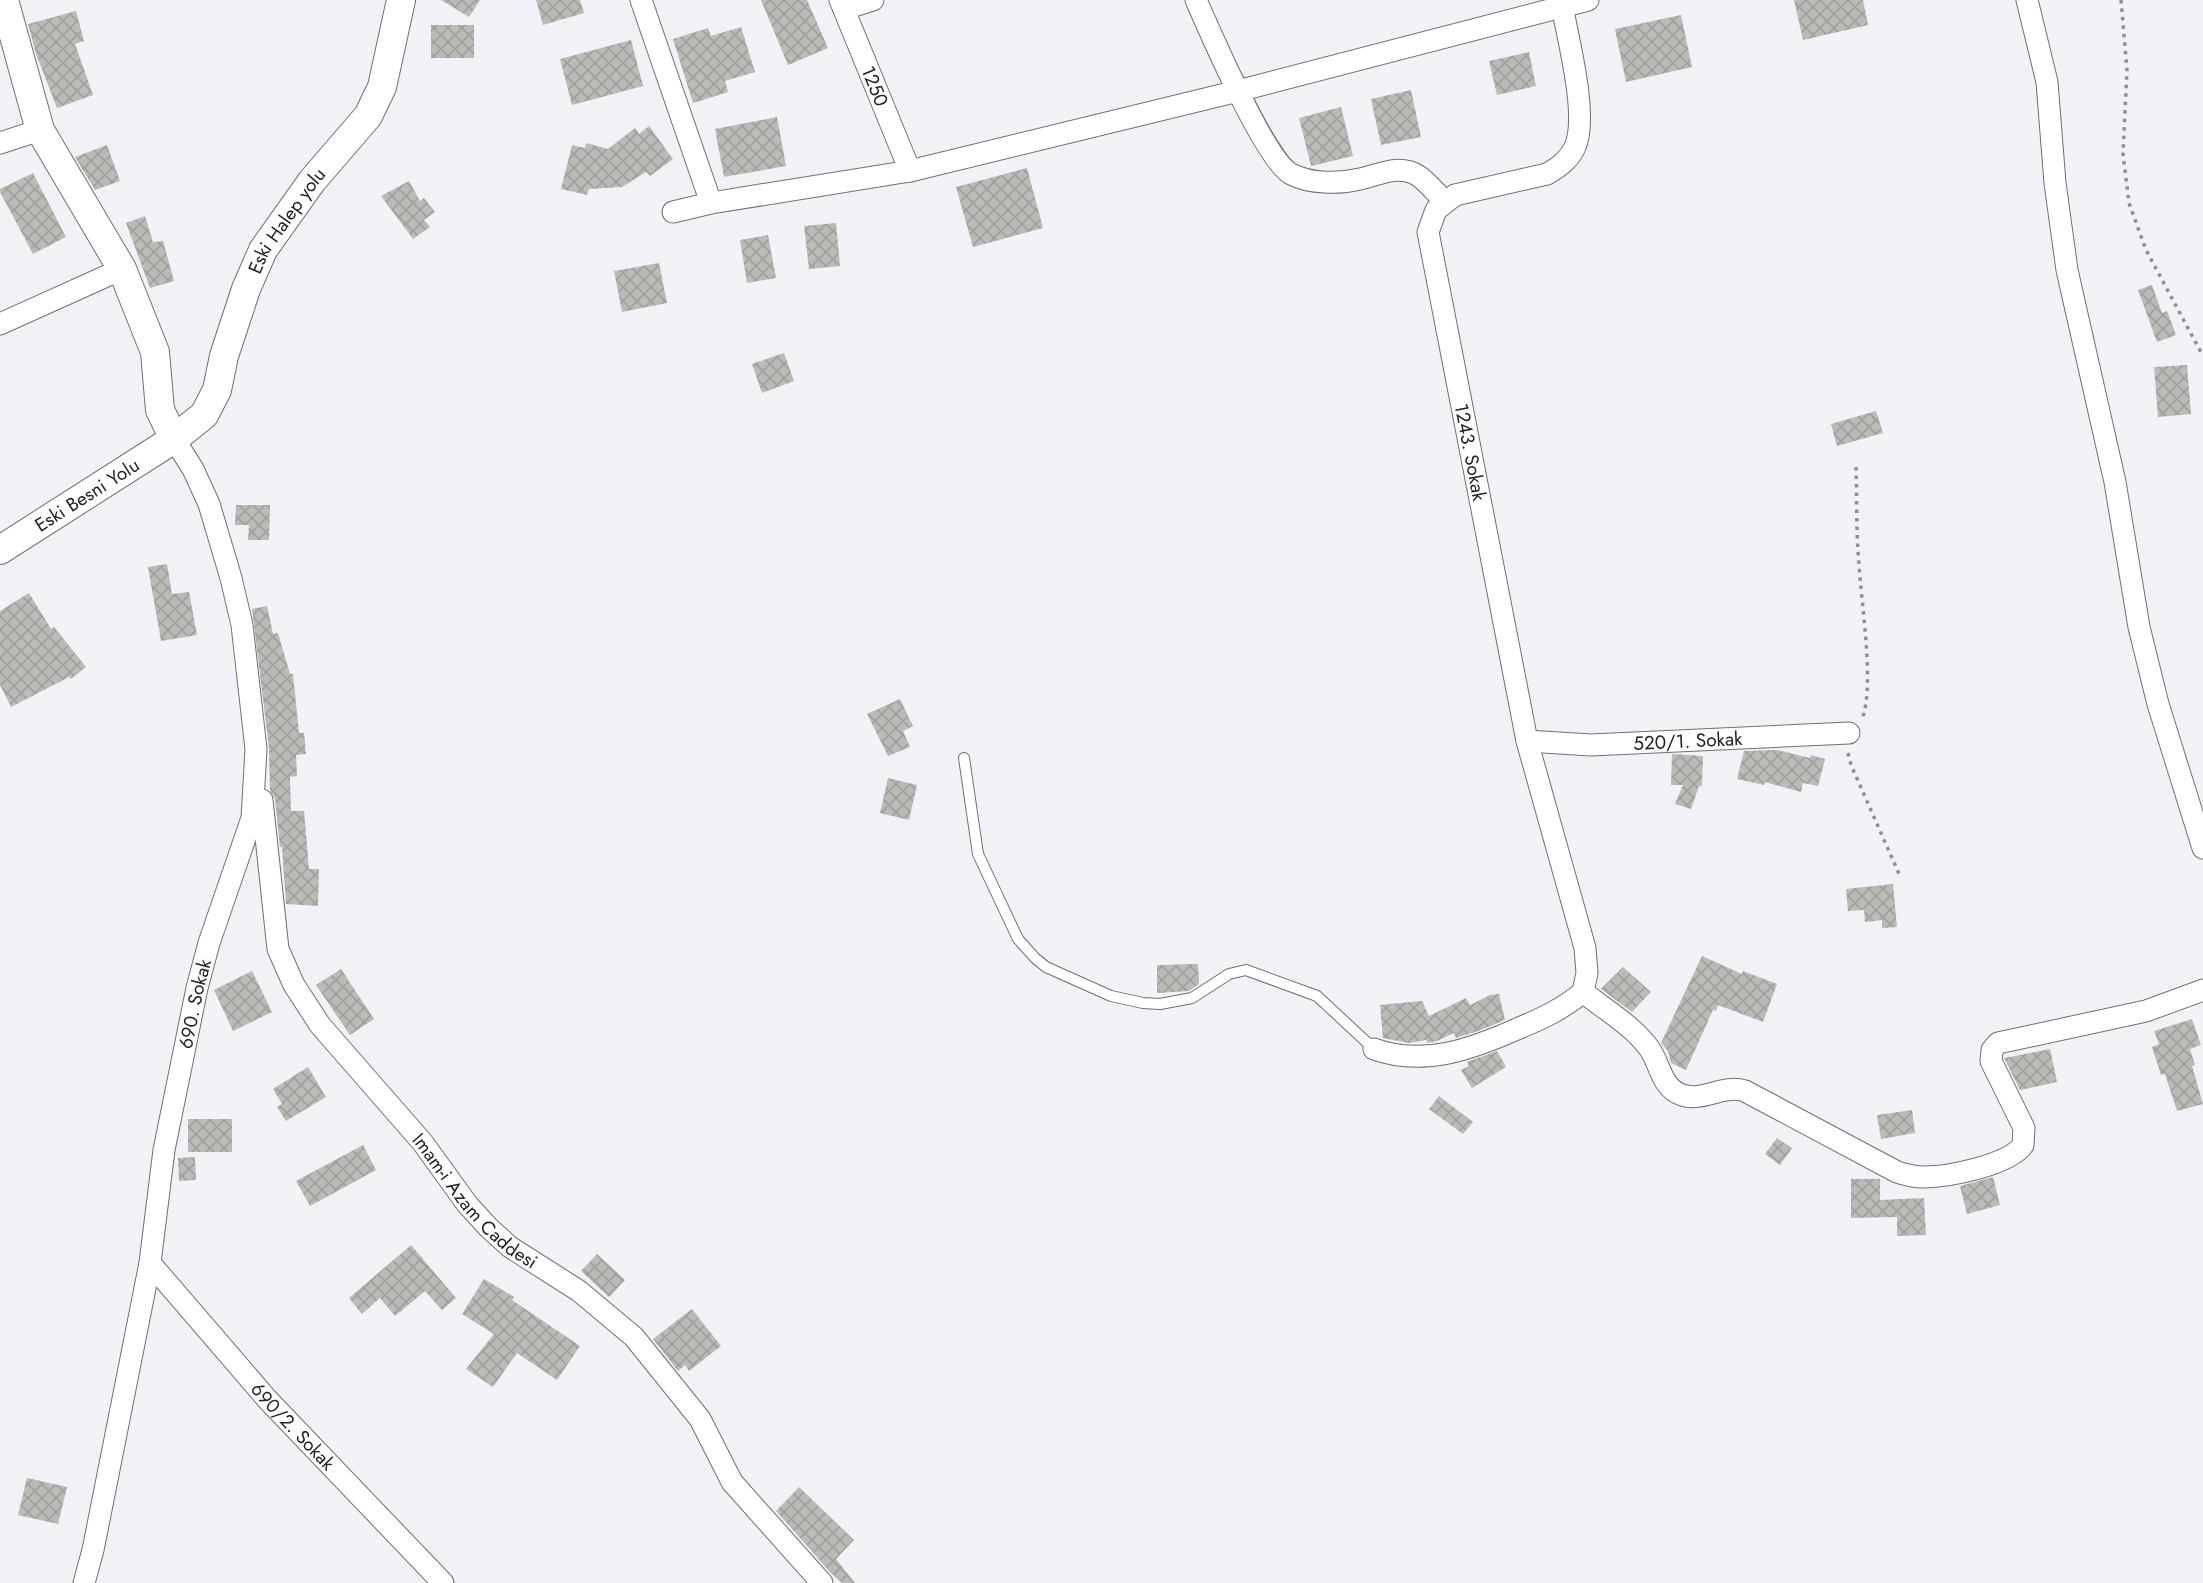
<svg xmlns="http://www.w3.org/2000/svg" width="2203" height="1583" font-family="Jost,sans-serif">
  <defs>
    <pattern id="building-cross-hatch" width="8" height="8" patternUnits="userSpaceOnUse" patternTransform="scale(1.75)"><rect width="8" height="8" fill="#bcbab7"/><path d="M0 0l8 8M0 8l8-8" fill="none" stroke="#a1a09d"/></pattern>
  </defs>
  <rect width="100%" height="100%" fill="#f0f2f5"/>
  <!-- building -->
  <path fill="url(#building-cross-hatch)" d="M441 0H480L469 17Z
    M536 0H580L584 13 543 25Z
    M761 0H807L828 48 788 65Z
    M1794 0H1863L1868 25 1803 40Z
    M76 11 84 41 75 44 93 95 57 108 36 54 28 24Z
    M1681 15 1692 67 1626 82 1615 29Z
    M431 25H474V58H431Z
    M741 27 755 72 725 81 728 92 693 103 673 39 708 28 711 36Z
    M631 40 643 86 572 105 560 59Z
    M1529 52 1536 86 1497 95 1489 61Z
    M1411 90 1421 137 1381 145 1371 99Z
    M1341 107 1353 156 1311 166 1299 118Z
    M777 117 786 166 724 177 715 129Z
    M649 126 673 159 650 176 646 172 622 187 589 189 587 195 561 189 572 145 585 148 586 143 608 149 635 128 639 134Z
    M107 145 120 181 95 190 75 157Z
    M1027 168 1043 228 973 247 956 187Z
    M33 173 66 237 33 254 0 192V189Z
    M409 181 420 201 424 198 435 212 424 220 430 227 413 239 381 196Z
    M145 216 153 242 163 241 174 281 150 288 126 223Z
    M836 223 840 266 809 269 804 226Z
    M768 235 776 278 747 283 740 240Z
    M659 263 667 303 622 312 614 271Z
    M2152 285 2162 313 2167 311 2176 335 2157 342 2138 290Z
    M784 353 794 381 762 393 752 364Z
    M2187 365 2191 414 2158 417 2154 367Z
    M1876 411 1883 433 1837 446 1831 424Z
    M236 505H270L269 540H248L249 525H235Z
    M167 564 172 594 189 592 197 635 161 641 148 567Z
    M29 593 51 629 54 627 86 667 71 679 69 677 11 707 0 685V611Z
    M267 606 273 634 278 633 290 674H293L299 733H304L306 754 296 755 297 776 290 777 291 811H304L309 869H319L318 906 286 904 282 847H280L275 799 270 790 269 748 252 609Z
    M900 699 913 726 903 731 910 747 888 756 867 714Z
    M1777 750 1810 758 1811 755 1825 759 1818 786 1803 783 1801 792 1765 782 1764 785 1737 779 1744 751Z
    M1672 754 1703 756 1702 786H1699L1691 809 1675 804 1683 785H1671Z
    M888 778 917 785 909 820 880 813Z
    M1893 884 1897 927 1882 928V920L1865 922 1864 910 1848 911 1846 889Z
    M1702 956 1742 974 1743 971 1777 984 1763 1022 1718 1005 1716 1011 1713 1010 1686 1070 1671 1063 1668 1051 1661 1043Z
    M1198 964 1199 984 1189 991 1157 993V965Z
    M1623 967 1651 992 1632 1012 1601 989Z
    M341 969 374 1019 350 1035 316 985Z
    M252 971 272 1012 233 1031 214 990Z
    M1499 994 1505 1020 1478 1031 1456 1038 1454 1033 1437 1041 1428 1043 1426 1040 1409 1043 1383 1038 1380 1005 1422 1001 1429 1016 1466 998 1470 1005 1490 995Z
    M2192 1019 2201 1045 2190 1049 2195 1065 2192 1066 2203 1104 2177 1111 2165 1074 2161 1075 2152 1047 2159 1044 2154 1031Z
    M2050 1049 2057 1082 2020 1090 2004 1058Z
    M1497 1051 1506 1067 1472 1088 1461 1070 1469 1066 1467 1062Z
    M308 1067 326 1097 286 1121 277 1107 282 1104 273 1089Z
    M1439 1096 1473 1122 1463 1134 1429 1109Z
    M1912 1110 1915 1133 1881 1139 1877 1115Z
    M188 1119H232V1152H188Z
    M1777 1138 1792 1148 1780 1165 1765 1154Z
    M363 1145 376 1170 310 1206 296 1181Z
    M195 1157 196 1180 179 1181 178 1158Z
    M1993 1177 2000 1205 1967 1214 1960 1186Z
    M1851 1179H1880V1200L1924 1198 1926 1235 1897 1236V1217L1851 1218Z
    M411 1245 456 1298 442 1310 425 1291 395 1316 380 1298 362 1314 349 1298Z
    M597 1254 625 1280 609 1297 581 1271Z
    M484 1279 514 1297 512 1300 580 1346 557 1380 517 1353 493 1387 466 1369 494 1334 462 1314Z
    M692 1309 721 1346 689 1371 685 1365 678 1371 653 1339Z
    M27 1478 67 1487 58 1524 18 1515Z
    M799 1487 854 1540 836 1559 855 1583H842L831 1573 776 1511Z"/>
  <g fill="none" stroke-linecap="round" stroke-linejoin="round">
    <!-- lane casing -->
    <g stroke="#6e7072" stroke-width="12">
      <path id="lane" d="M964 758 978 854 1018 939 1035 958 1046 967 1111 996 1143 1003 1160 1004 1192 998 1229 974 1246 970 1317 996 1374 1049"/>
    </g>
    <!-- street casing -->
    <g stroke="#6e7072" stroke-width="23">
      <g id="street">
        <path d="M641 0 711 203 910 171 1238 91 1588 0"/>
        <path id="s1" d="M840 0 910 171"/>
        <path d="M1196 0C1210 32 1266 161 1291 174 1310 184 1339 184 1360 179 1379 175 1398 164 1417 175 1427 181 1436 193 1444 201"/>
        <path id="s2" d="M1561 0C1567 36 1589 115 1575 147 1569 160 1559 167 1547 174L1455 195 1436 210 1428 232 1527 741 1585 948 1587 973 1583 992"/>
        <path d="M2027 0 2047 82 2055 183 2067 270 2115 482 2139 627 2158 704 2203 848"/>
        <path d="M844 9 873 0"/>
        <path d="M0 143 40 130"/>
        <path d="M673 212 711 203"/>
        <path d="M0 324 122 269"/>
        <path id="s3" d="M1527 741 1591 745 1849 733"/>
        <path id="s4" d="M262 800 278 949 294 985 320 1025 423 1143 467 1204 489 1228 510 1247 579 1291 634 1337 700 1419 732 1482 822 1583"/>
        <path d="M1583 992C1604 1009 1632 1025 1649 1048 1660 1063 1661 1088 1682 1095 1703 1102 1723 1084 1745 1091L1897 1172C1906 1175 1915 1177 1924 1177 1948 1177 2009 1165 2023 1145L2024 1128 1991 1061 1992 1050 1998 1043 2146 1011 2203 990"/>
        <path d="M1374 1049C1423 1067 1472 1049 1517 1029 1541 1019 1563 1009 1583 992"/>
        <path id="s5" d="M150 1263 267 1399 443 1583"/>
        <path id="s6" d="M84 1583 93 1550 150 1263 164 1150 197 988 209 943 252 818 256 749 242 625 231 578 209 504 193 469 174 439"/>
      </g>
    </g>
    <!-- secondary casing -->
    <g stroke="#6e7072" stroke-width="30">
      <g id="secondary">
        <path d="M4 0 40 130 122 269 155 352 160 410 174 439"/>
        <path id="s7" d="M0 550 174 439 204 415 217 390 224 356 246 289 263 250 312 181 368 116 382 87 401 0"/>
      </g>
    </g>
    <!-- path -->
    <path stroke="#8e8f91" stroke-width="3.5" stroke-dasharray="3.5 5" stroke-linecap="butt" d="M2121 0 2127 70 2123 154 2129 203 2146 250 2203 356
      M1856 467C1857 499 1856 532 1859 564 1861 602 1875 687 1862 719
      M1848 753 1851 765 1900 876"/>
    <!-- lane -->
    <use href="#lane" stroke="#fff" stroke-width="10"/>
    <!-- street -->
    <use href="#street" stroke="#fff" stroke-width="21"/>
    <!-- secondary -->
    <use href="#secondary" stroke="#fff" stroke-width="28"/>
  </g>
  <g text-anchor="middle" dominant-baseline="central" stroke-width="6" stroke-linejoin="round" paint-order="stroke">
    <!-- street labels -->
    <g font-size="19" fill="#212223" stroke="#fff">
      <text stroke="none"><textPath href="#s1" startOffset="93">1250</textPath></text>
      <text stroke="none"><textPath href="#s7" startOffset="458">Eski Halep yolu</textPath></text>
      <text stroke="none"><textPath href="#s2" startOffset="555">1243. Sokak</textPath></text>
      <text stroke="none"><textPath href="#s7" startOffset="103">Eski Besni Yolu</textPath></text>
      <text stroke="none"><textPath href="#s3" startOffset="161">520/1. Sokak</textPath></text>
      <text stroke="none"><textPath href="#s6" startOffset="590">690. Sokak</textPath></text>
      <text stroke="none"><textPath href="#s4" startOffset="472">Imam-i Azam Caddesi</textPath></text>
      <text stroke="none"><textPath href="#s5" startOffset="217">690/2. Sokak</textPath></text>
    </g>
  </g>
</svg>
